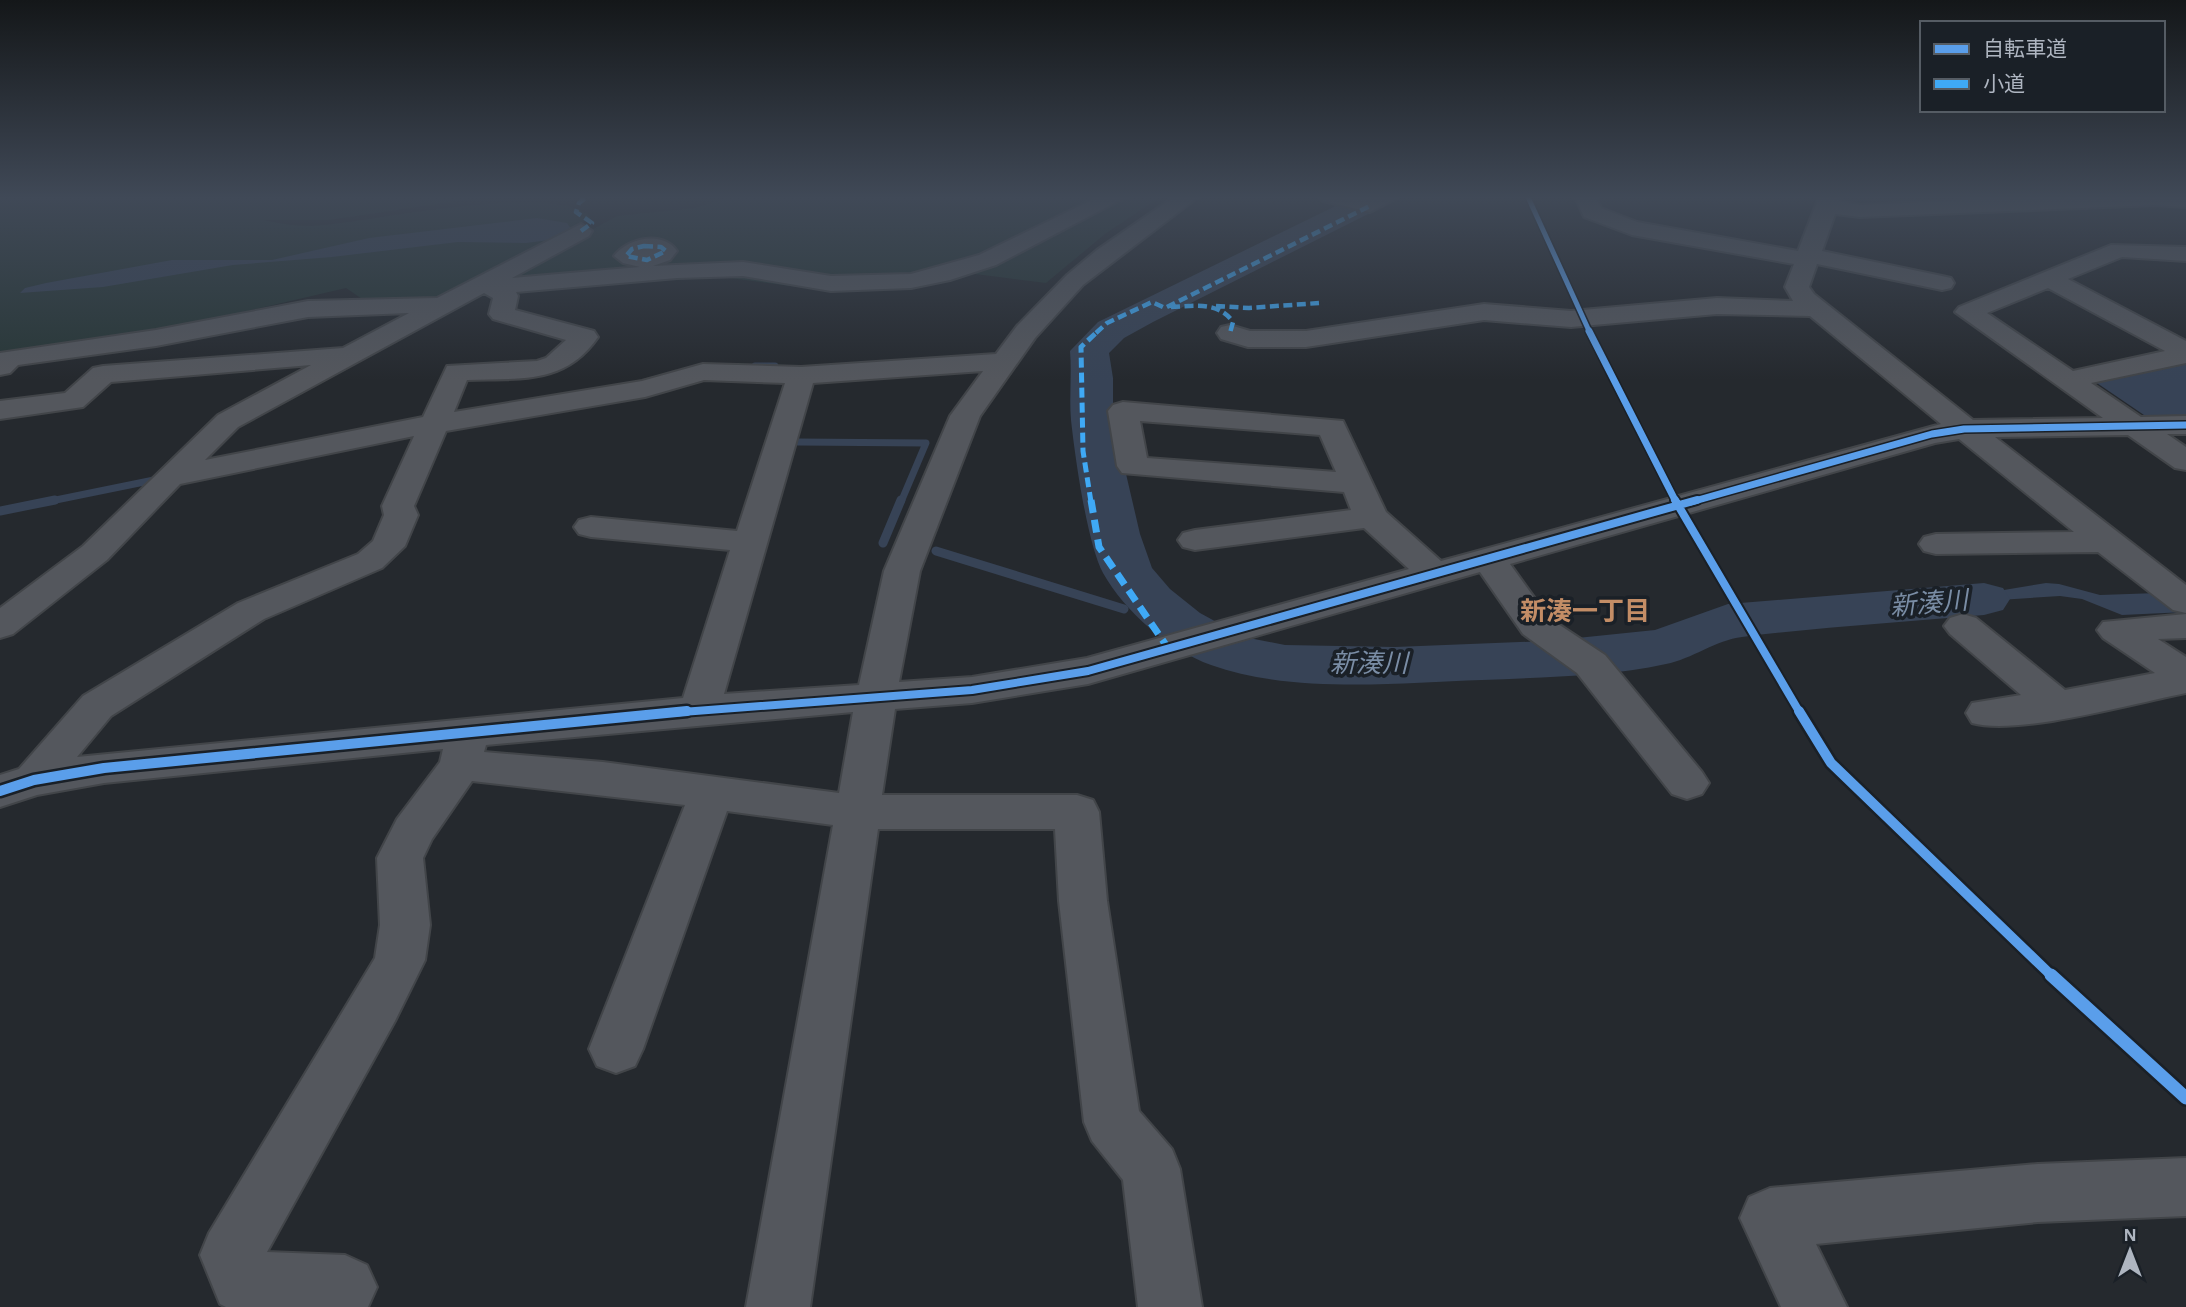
<svg xmlns="http://www.w3.org/2000/svg" width="2186" height="1307" font-family="'Alegreya Sans','Noto Sans JP',sans-serif">
  <rect width="100%" height="100%" fill="#25292e"/>
  <!-- green -->
  <path fill="#283737" d="M0 197H485L329 220H263C277 223 296 226 311 226 363 224 559 179 591 218L436 298 365 301 346 288 144 335 0 353Z
    M729 197H1160L1105 234 1046 283 967 273 914 288 836 292 707 275 488 286 617 216 695 208Z"/>
  <!-- water -->
  <path fill="#374356" d="M537 218 567 223 571 229 549 240 526 243 458 242 332 257 233 265 103 287 20 293 25 288 46 283 172 260H272L369 238Z
    M2186 357V415H2144L2094 381Z
    M2046 583 2059 584 2100 595 2186 592V612L2122 615 2082 599 2060 596 1907 606Z"/>
  <g fill="none" stroke-linecap="round" stroke-linejoin="round">
    <!-- stream-far1 -->
    <path stroke="#374356" stroke-width="7" d="M755 366H775
      M798 442 926 443 901 502
      M46 502 154 480"/>
    <!-- stream -->
    <path stroke="#374356" stroke-width="9" d="M0 511 55 500
      M883 543 901 500
      M936 551 1124 609
      M1167 622 1181 625"/>
    <!-- river -->
    <path fill="#374356" fill-rule="evenodd" d="M1354 197H1394L1390 203 1153 322 1124 338 1109 353 1113 378V418L1140 534 1152 568 1170 589 1200 613 1244 637 1285 645 1395 647 1548 641 1655 630 1728 604 1984 583 2003 588 2010 599 2003 610 1984 615C1903 622 1822 627 1742 637 1716 640 1692 659 1666 664 1607 677 1542 677 1482 680 1397 683 1293 694 1211 665 1169 650 1125 612 1103 573 1087 543 1075 456 1071 420 1069 397 1072 374 1070 351L1098 322Z"/>
    <!-- minor casing -->
    <g stroke="#424549" stroke-width="4">
      <path id="minor" d="M1098 197H1126L996 265 950 280 911 288 831 291 743 276 677 278 516 292 518 296 515 310 594 331 598 337C565 385 520 378 467 380L454 412 642 381 703 364 801 367 996 354 1017 326 1067 275 1097 250 1174 197H1198L1083 285 1035 338 980 416 920 571 899 682 972 677 1087 658 1409 569 1364 528 1195 550 1183 547 1178 540 1183 533 1195 530 1351 510 1344 492 1122 473 1117 466 1108 411 1113 405 1123 402 1343 421 1386 512 1441 561 1941 424 1810 316 1717 314 1571 327 1484 320 1306 347H1248L1221 339 1217 333 1221 327 1230 325 1250 331H1306L1484 304 1571 311 1717 298 1793 301 1785 287 1794 264 1632 235 1584 217 1575 197H1596L1601 208 1637 222 1798 251 1819 197H1840L1839 201 1860 205 2040 197H2186V207L2155 205 1860 217 1835 214 1822 251 1942 276 1951 278 1954 283 1951 288 1942 290 1817 264 1809 287 1814 294 1973 420 2103 418 1955 312 1959 307 2111 245 2186 247V261L2122 257 2068 279 2186 341V363L2091 383 2141 417 2186 416V434H2167L2186 447V470L2175 468 2128 435 1995 437 2186 585V613L2173 610 2098 552 1936 554 1924 551 1919 544 1924 537 1936 534 2074 532 1959 439 1935 443 1510 564 1549 618 1605 655 1702 772 1709 783 1702 794 1687 799 1672 794 1577 673 1523 634 1480 572 1088 684 972 703 895 709 882 795H1077L1093 800 1099 812 1107 901 1139 1111 1172 1149 1180 1169 1202 1307H1138L1123 1180 1092 1141 1084 1122 1059 901 1055 829H878L810 1307H746L833 825 727 811 643 1049 635 1066 616 1073 597 1066 589 1049 685 805 472 781 432 839 423 858 430 925 425 960 395 1021 267 1252 345 1255 367 1265 377 1287 368 1307H226L220 1304 200 1255 209 1233 375 958 380 925 377 858 397 819 440 762 443 749 104 783 37 795 0 807V775L19 769 83 696 238 603 358 554 373 541 384 515 382 506 414 436 180 484 107 560 13 634 0 638V608L83 546 218 415 311 365 111 382 83 407 0 419V401L65 393 93 368 103 366 343 348 409 313 308 317 156 346 18 365 10 373 0 375V353L156 330 308 301 437 298 581 224 592 231 589 236 512 278 640 267 623 263 614 256C627 238 663 230 677 251L670 260 653 266 743 262 831 276 911 274 979 255ZM2048 288 2165 351 2073 371 1987 313ZM484 293 493 298 489 314 493 319 566 340 546 358 537 361 447 366 423 417 205 460 238 427ZM983 371 950 416 884 571 859 685 724 694 813 383ZM704 380 785 383 737 531 591 517 579 520 574 527 579 534 591 537 730 550 683 698 77 757 111 716 264 619 382 568 405 546 418 515 414 506 446 431 645 397ZM1140 421 1320 435 1336 472 1147 458ZM853 712 839 793 603 762 484 752 486 745Z
        M1320 197H1399L1370 212 1323 201Z
        M1963 614 1976 618 2065 690 2155 673 2103 638 2097 630 2103 622 2186 614V638L2158 639 2186 657V693C2136 703 2017 736 1972 723L1966 713 1972 703 2021 695 1950 634 1944 626 1950 618Z
        M2186 1158V1216L2038 1222 1816 1244 1847 1307H1781L1740 1218 1749 1197 1770 1188 2038 1164Z"/>
    </g>
    <!-- minor -->
    <use href="#minor" fill="#54575d" fill-rule="evenodd"/>
    <!-- quiet-far2 -->
    <path stroke="#3fa9f5" stroke-width="4.5" stroke-dasharray="9 4.5" stroke-linecap="butt" d="M581 231 592 223 576 212 579 203 587 197
      M644 246 661 247 666 251 647 260 626 256 632 249Z
      M1216 306 1249 308 1319 303
      M1171 307C1194 306 1218 301 1233 322L1230 333
      M1096 333 1107 323 1152 302 1165 308 1370 206"/>
    <!-- quiet-far1 -->
    <path stroke="#3fa9f5" stroke-width="5" stroke-dasharray="10 5" stroke-linecap="butt" d="M1091 502 1083 451 1081 347 1098 331"/>
    <!-- quiet -->
    <path stroke="#3fa9f5" stroke-width="7" stroke-dasharray="13 7" stroke-linecap="butt" d="M1091 500 1099 547 1170 651"/>
    <!-- cycleway-far4 casing -->
    <g stroke="#1a2027" stroke-width="8">
      <path id="cycleway-far4" d="M1528 197 1590 333"/>
    </g>
    <!-- cycleway-far3 casing -->
    <g stroke="#1a2027" stroke-width="10">
      <path id="cycleway-far3" d="M1589 331 1676 502
        M1691 502 1932 434 1964 429 2186 425"/>
    </g>
    <!-- cycleway-far2 casing -->
    <g stroke="#1a2027" stroke-width="12">
      <path id="cycleway-far2" d="M1675 500 1800 713
        M669 713 972 690 1088 671 1697 500"/>
    </g>
    <!-- cycleway-far1 casing -->
    <g stroke="#1a2027" stroke-width="15">
      <path id="cycleway-far1" d="M1799 711 1831 763 2053 977
        M0 791 34 780 104 768 687 711"/>
    </g>
    <!-- cycleway casing -->
    <g stroke="#1a2027" stroke-width="18">
      <path id="cycleway" d="M2051 975 2186 1098"/>
    </g>
    <!-- cycleway-far4 -->
    <use href="#cycleway-far4" stroke="#5a9eea" stroke-width="5"/>
    <!-- cycleway-far3 -->
    <use href="#cycleway-far3" stroke="#5a9eea" stroke-width="7"/>
    <!-- cycleway-far2 -->
    <use href="#cycleway-far2" stroke="#5a9eea" stroke-width="8"/>
    <!-- cycleway-far1 -->
    <use href="#cycleway-far1" stroke="#5a9eea" stroke-width="10"/>
    <!-- cycleway -->
    <use href="#cycleway" stroke="#5a9eea" stroke-width="13"/>
  </g>
  <!-- sky -->
  <linearGradient id="sky" x2="0" y2="1"><stop stop-color="#141719"/><stop offset="0.52" stop-color="#404957"/><stop offset="1" stop-color="#404957" stop-opacity="0"/></linearGradient>
  <rect width="2186" height="380" fill="url(#sky)"/>
  <g text-anchor="middle" dominant-baseline="central" stroke-width="7" stroke-linejoin="round" paint-order="stroke">
    <!-- water labels -->
    <g font-size="26" font-style="italic" fill="#7a8da5" stroke="#1a2027">
      <text transform="translate(1929 604) rotate(-5)">新湊川</text>
      <text x="1369" y="664">新湊川</text>
    </g>
    <!-- neighbourhood labels -->
    <g font-size="26" font-weight="bold" fill="#c38d66" stroke="#1a2027">
      <text x="1585" y="612">新湊一丁目</text>
    </g>
  </g>
  <!-- legend -->
  <rect x="1920" y="21" width="245" height="91" fill="#1a2027" stroke="#555c64" stroke-width="2"/>
  <rect x="1934" y="44" width="35" height="10" fill="#5a9eea" stroke="#555c64" stroke-width="2"/>
  <text x="1983" y="56" font-size="21" fill="#aeb5c0">自転車道</text>
  <rect x="1934" y="79" width="35" height="10" fill="#3fa9f5" stroke="#555c64" stroke-width="2"/>
  <text x="1983" y="91" font-size="21" fill="#aeb5c0">小道</text>
  <!-- north arrow -->
  <g transform="translate(2130 1251)" stroke="#1a2027" stroke-width="5" paint-order="stroke">
  <path d="M0-5L12 26L0 18L-12 26Z" fill="#aeb5c0"/>
  <text y="-10" font-size="19" font-weight="bold" text-anchor="middle" fill="#aeb5c0">N</text>
  </g>
</svg>
